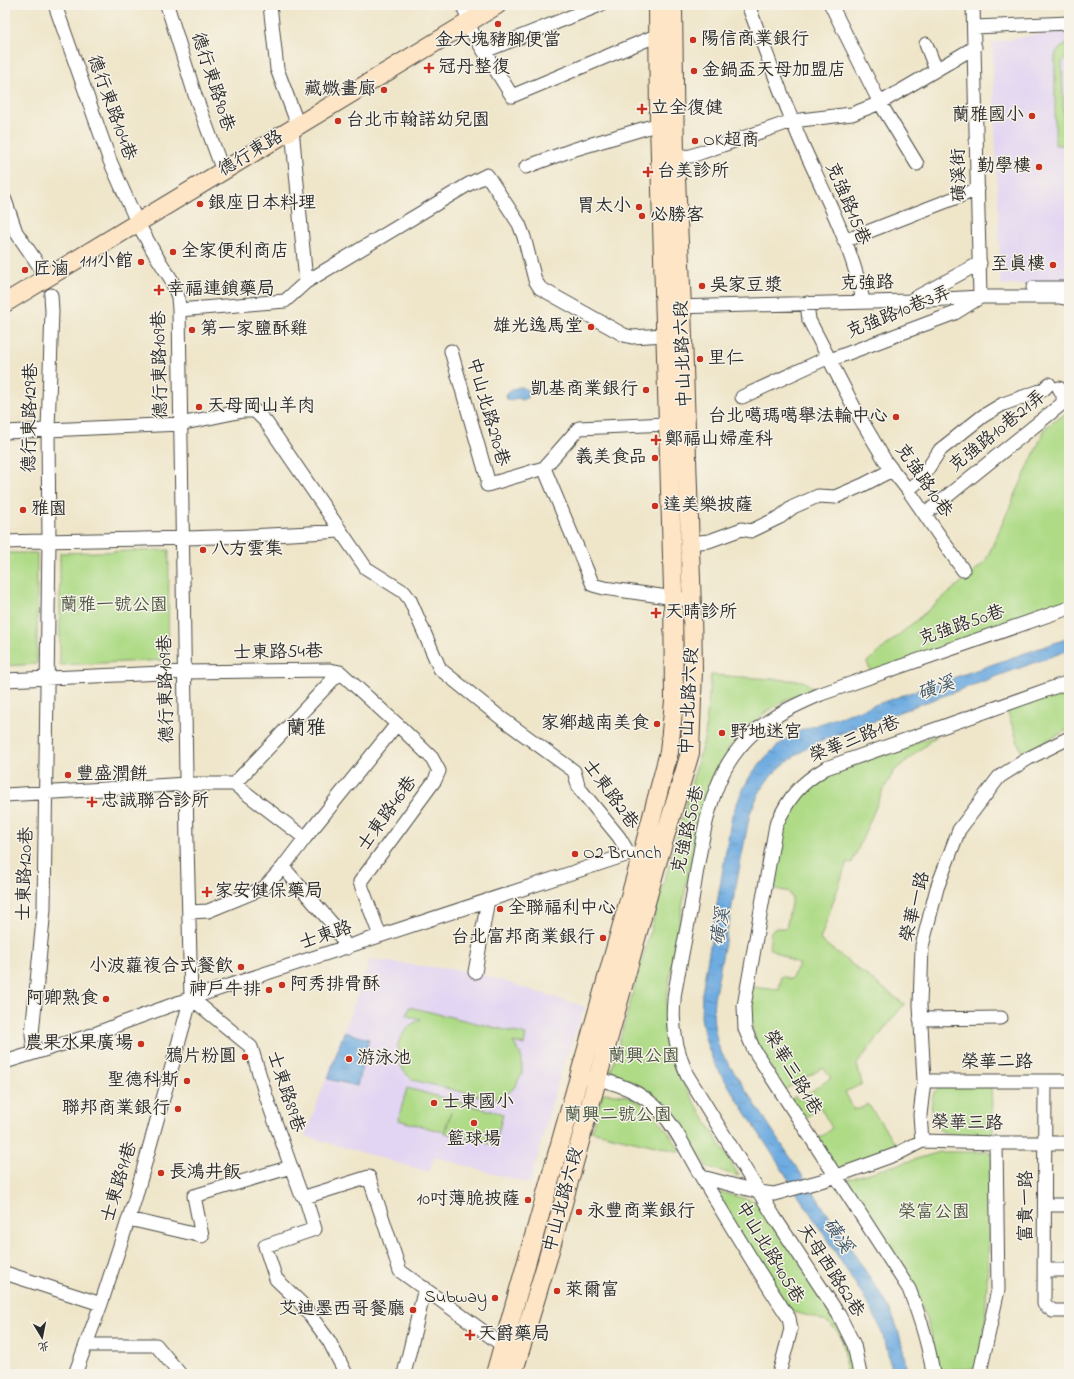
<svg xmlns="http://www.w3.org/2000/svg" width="1074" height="1379" font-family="'Indie Flower','LXGW WenKai TC',sans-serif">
  <defs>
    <pattern id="water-ripples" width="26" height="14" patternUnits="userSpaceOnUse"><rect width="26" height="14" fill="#6eace1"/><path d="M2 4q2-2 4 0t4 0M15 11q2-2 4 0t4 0" fill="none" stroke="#5b8cb7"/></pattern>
  </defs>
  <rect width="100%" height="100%" fill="#f7f3e8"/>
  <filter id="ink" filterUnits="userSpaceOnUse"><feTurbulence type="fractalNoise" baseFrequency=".025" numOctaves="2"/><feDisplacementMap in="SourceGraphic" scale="8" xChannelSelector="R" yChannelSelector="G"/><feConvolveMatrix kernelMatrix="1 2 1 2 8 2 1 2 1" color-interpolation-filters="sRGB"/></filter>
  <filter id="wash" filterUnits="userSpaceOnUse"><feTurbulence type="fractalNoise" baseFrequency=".012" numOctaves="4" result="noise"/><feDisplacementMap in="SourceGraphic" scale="16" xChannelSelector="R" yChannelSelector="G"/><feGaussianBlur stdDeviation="0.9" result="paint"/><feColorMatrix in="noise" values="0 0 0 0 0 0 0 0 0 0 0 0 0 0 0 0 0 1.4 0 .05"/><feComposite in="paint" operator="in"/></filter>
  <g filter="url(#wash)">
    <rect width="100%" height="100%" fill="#efe6ca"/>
    <!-- built -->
    <path fill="#e2d4f3" d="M1045 33H1069V285H1001L992 43Z
      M370 960 475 972 585 1007 561 1071 530 1184 435 1157 429 1172 305 1136Z"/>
    <!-- park -->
    <path fill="#afdb87" stroke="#6d8359" d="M1069 41V52L1062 63 1064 123 1069 127V139L1065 136V145H1055V59L1056 52Z
      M1065 414 1069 419V603L871 673 867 662 985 562 1046 427Z
      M169 550 168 660 60 665V553Z
      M5 553H37V664L5 666Z
      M711 675 803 681 814 689 786 700 762 715 729 748 701 814 687 880 667 994 665 1017 670 1050 680 1078 739 1176 707 1167 677 1119 645 1088 611 1071 705 736Z
      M1069 688V729L1022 754 1007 711Z
      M938 735 895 770 883 790 852 863 847 862 820 940 904 1004 857 1064 862 1084 845 1092 854 1110 868 1104 895 1143 886 1153 837 1169 818 1139 832 1128 820 1107 804 1119 791 1100 795 1096 798 1100 831 1078 823 1068 784 1090 756 1042 749 1013 752 987 779 990 781 976 791 979 799 965 769 948 771 931 776 928H786L792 899 789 892 772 888 786 816 809 788 829 772Z
      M409 1007 526 1035 524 1045 513 1042 520 1053 522 1059V1073L516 1085 511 1091 499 1098 491 1099 413 1080C388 1061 394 1032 421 1019L407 1016Z
      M946 1084 991 1085 993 1135C958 1135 920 1143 934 1092Z
      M407 1088 503 1114 495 1145 445 1133 451 1112 444 1132 398 1120Z
      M603 1093C613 1094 624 1094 634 1099 654 1108 670 1134 681 1152L591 1131Z
      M940 1152H993L983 1368 940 1370 926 1319 912 1283 846 1180Z
      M716 1191 761 1203 836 1318 848 1346 854 1374H845C847 1328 835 1321 792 1312L718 1203Z"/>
    <!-- water -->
    <path fill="url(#water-ripples)" stroke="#4c6c86" d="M519 387H522L528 390 527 398 523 400 517 398 511 401 507 400 506 395 513 389Z
      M1069 638V650L817 742C799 753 773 769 762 788 757 796 754 805 750 813L714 999C712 1019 714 1031 720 1051L882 1296C887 1304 892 1313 895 1322 901 1338 905 1356 907 1374H891C889 1349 881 1326 869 1305L714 1063 705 1039 701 1017 702 993 732 815C738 802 743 787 751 775 764 757 782 739 802 730Z
      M344 1032 369 1039 357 1086 328 1079Z"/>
  </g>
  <g filter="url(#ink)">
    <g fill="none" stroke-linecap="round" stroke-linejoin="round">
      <!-- street casing -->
      <g stroke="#484743" stroke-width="15">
        <path id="street" d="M55 5 110 161 137 222 155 254 171 279 178 297 179 310 187 844 191 998 135 1199 101 1304 75 1374
          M167 5 195 95 223 171
          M270 5 277 69 298 125
          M463 5 472 32 512 96 658 35
          M748 5C766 51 782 98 802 144 824 193 853 248 863 301
          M831 5 880 103 917 164
          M973 5 980 297
          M974 27 1069 23
          M926 44 936 70
          M485 51 600 5
          M292 128 306 282
          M666 157 691 156 792 121 852 114 880 103 975 47
          M526 167 572 150 659 124
          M5 200 16 232 38 264 45 279
          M844 241 978 189
          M1033 288H1063L1069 289
          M913 299 980 263
          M807 303 809 320 856 411 886 462 908 490 963 570
          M673 307 910 301 980 297H1059L1069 299
          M179 310 285 301 306 282 469 184 487 175 519 224 524 237 535 280 540 288 624 335 632 337 665 335
          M451 351 489 484
          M830 360 955 313 979 298
          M742 397 829 357
          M5 432 180 424 243 411H255L266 422 366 568 404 592 410 600 440 669 501 718 574 771 579 788 619 837 629 854
          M544 468 593 585 604 588 682 599
          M544 468 579 428 667 424
          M487 485 544 468
          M908 490 921 479 940 450 983 416 1003 404 1043 390 1049 384
          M925 514 1063 403V395L1059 388
          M5 542C117 539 228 539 339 531
          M690 543 709 541 742 529 751 531 780 517 793 507 818 496 835 497 863 485 892 470
          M5 680 185 672 330 670 340 672 397 724 305 838
          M5 795 187 784H234L340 672
          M283 867 335 927 347 948
          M189 912 208 911 264 888 283 867 305 838 234 784
          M380 936 360 882 435 780 439 771 432 758 397 724
          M475 972 488 900
          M191 998 251 1047 266 1096 291 1167 301 1194 305 1197
          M920 1019 1001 1018
          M34 1052 32 1034 44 909 49 541 48 430 52 311 51 295
          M5 1062 92 1035 125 1022 191 998 629 854H637
          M588 1078C615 1081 642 1092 661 1112 678 1130 688 1155 701 1176 730 1224 758 1272 789 1318L791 1329 779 1374
          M924 1081H1069
          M1045 1081 1044 1304 1053 1311H1069
          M922 1141 920 1115 924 1081 920 1005 922 946 937 888 959 830 999 777 1029 758 1069 738
          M702 1177 759 1192 774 1194 828 1179 897 1154 922 1141 996 1143H1069
          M305 1197 369 1177 400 1271 509 1350
          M305 1197 315 1229 265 1246 276 1279 301 1303 329 1341 346 1374
          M1045 1205H1069
          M129 1219 202 1236 194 1196 291 1167
          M1045 1270H1069
          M5 1273 101 1304
          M86 1345H156L180 1374
          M980 1372 998 1290 996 1143
          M404 1374 425 1288
          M860 1374 854 1345 839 1315 775 1218 687 1075C677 1052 671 1027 674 1001 674 992 677 983 678 974 682 956 685 937 689 918 698 868 704 797 733 756 756 723 786 709 821 694L1069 608
          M933 1374C929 1344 920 1317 909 1289L754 1050 745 1029 744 1006 776 825C789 797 799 784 826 768L1069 682"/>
      </g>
      <!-- secondary casing -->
      <g stroke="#484743" stroke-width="20">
        <path id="secondary" d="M5 303 497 5
          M495 1374 642 854 669 752 674 701 673 590 659 124 658 5
          M513 1374 547 1261 655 870 690 753 693 670 692 609 682 307 675 157 673 5"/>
      </g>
      <!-- street -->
      <use href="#street" stroke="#fff" stroke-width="13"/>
      <!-- secondary -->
      <use href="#secondary" stroke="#fde5c5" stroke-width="18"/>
    </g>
  </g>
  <!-- markers -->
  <g fill="#c8321e" stroke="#f7f3e8" stroke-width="1.5">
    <circle cx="498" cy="24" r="4"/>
    <circle cx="693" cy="40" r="4"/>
    <path d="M427 62h4v4h4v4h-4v4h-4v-4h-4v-4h4z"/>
    <circle cx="694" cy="71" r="4"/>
    <circle cx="384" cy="90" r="4"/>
    <path d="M640 103h4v4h4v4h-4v4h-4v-4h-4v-4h4z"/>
    <circle cx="1032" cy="116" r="4"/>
    <circle cx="338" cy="121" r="4"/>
    <circle cx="695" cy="141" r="4"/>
    <circle cx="1039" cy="167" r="4"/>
    <path d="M646 166h4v4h4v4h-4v4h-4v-4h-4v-4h4z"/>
    <circle cx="200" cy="204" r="4"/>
    <circle cx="639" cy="207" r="4"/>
    <circle cx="642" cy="216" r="4"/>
    <circle cx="173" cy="252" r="4"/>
    <circle cx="141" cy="262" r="4"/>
    <circle cx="1053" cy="265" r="4"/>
    <circle cx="25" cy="270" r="4"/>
    <circle cx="702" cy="286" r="4"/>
    <path d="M157 284h4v4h4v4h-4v4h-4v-4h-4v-4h4z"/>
    <circle cx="591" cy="327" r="4"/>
    <circle cx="192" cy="330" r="4"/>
    <circle cx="700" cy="359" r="4"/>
    <circle cx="646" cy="390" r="4"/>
    <circle cx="199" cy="407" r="4"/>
    <circle cx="896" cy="417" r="4"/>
    <path d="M654 434h4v4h4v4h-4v4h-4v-4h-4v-4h4z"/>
    <circle cx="655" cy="458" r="4"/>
    <circle cx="655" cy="506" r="4"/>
    <circle cx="23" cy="510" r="4"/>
    <circle cx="203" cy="550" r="4"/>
    <path d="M654 607h4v4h4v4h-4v4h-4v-4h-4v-4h4z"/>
    <circle cx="657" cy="724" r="4"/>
    <circle cx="722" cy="733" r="4"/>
    <circle cx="68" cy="775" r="4"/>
    <path d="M90 796h4v4h4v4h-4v4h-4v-4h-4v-4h4z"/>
    <circle cx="575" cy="854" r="4"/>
    <path d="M205 886h4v4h4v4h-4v4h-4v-4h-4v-4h4z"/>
    <circle cx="500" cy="909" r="4"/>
    <circle cx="603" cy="938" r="4"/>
    <circle cx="241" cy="967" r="4"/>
    <circle cx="282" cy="985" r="4"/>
    <circle cx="269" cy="990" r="4"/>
    <circle cx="106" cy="999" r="4"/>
    <circle cx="141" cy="1044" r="4"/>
    <circle cx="245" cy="1057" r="4"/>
    <circle cx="349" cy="1059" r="4"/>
    <circle cx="187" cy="1081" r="4"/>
    <circle cx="434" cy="1103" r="4"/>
    <circle cx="178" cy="1109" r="4"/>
    <circle cx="474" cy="1123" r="4"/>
    <circle cx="161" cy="1173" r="4"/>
    <circle cx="528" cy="1200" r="4"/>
    <circle cx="579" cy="1212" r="4"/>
    <circle cx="557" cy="1291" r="4"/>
    <circle cx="495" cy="1298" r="4"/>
    <circle cx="413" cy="1310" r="4"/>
    <path d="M468 1329h4v4h4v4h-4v4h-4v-4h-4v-4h4z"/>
  </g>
  <g text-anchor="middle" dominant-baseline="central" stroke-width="3" stroke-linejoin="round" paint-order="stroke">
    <!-- poi labels -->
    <g font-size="18" fill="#2b2b2b" stroke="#f7f3e8" text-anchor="start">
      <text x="701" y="40">陽信商業銀行</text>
      <text x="498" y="41" text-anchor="middle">金大塊豬腳便當</text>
      <text x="438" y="68">冠丹整復</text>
      <text x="702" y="71">金鍋盃天母加盟店</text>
      <text x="376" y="90" text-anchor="end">藏媺畫廊</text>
      <text x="651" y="109">立全復健</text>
      <text x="1024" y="116" text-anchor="end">蘭雅國小</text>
      <text x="346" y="121">台北市翰諾幼兒園</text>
      <text x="703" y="141">OK超商</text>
      <text x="1031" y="167" text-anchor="end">勤學樓</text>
      <text x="657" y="172">台美診所</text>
      <text x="208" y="204">銀座日本料理</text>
      <text x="631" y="207" text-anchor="end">胃太小</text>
      <text x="650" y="216">必勝客</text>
      <text x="181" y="252">全家便利商店</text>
      <text x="133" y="262" text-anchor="end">111小館</text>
      <text x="1045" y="265" text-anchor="end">至真樓</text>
      <text x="33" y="270">匠滷</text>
      <text x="710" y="286">吴家豆漿</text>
      <text x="167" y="290">幸福連鎖藥局</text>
      <text x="583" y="327" text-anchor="end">雄光逸馬堂</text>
      <text x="200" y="330">第一家鹽酥雞</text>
      <text x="708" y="359">里仁</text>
      <text x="638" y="390" text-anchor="end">凱基商業銀行</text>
      <text x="207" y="407">天母岡山羊肉</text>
      <text x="888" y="417" text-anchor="end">台北噶瑪噶舉法輪中心</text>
      <text x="665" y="440">鄭福山婦產科</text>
      <text x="647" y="458" text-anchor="end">義美食品</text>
      <text x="663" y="506">達美樂披薩</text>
      <text x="31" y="510">雅園</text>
      <text x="211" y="550">八方雲集</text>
      <text x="665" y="613">天晴診所</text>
      <text x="649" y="724" text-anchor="end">家鄉越南美食</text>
      <text x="730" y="733">野地迷宮</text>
      <text x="76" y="775">豐盛潤餅</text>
      <text x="101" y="802">忠誠聯合診所</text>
      <text x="583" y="854">O2 Brunch</text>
      <text x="215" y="892">家安健保藥局</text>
      <text x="508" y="909">全聯福利中心</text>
      <text x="595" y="938" text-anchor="end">台北富邦商業銀行</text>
      <text x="233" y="967" text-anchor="end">小波蘿複合式餐飲</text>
      <text x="290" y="985">阿秀排骨酥</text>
      <text x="261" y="990" text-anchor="end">神戶牛排</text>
      <text x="98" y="999" text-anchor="end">阿卿熟食</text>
      <text x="133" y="1044" text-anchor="end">農果水果廣場</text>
      <text x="237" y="1057" text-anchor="end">鴉片粉圓</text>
      <text x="357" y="1059">游泳池</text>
      <text x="179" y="1081" text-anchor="end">聖德科斯</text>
      <text x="442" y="1103">士東國小</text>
      <text x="170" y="1109" text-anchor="end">聯邦商業銀行</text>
      <text x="474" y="1140" text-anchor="middle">籃球場</text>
      <text x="169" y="1173">長鴻井飯</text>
      <text x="520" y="1200" text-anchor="end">10吋薄脆披薩</text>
      <text x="587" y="1212">永豐商業銀行</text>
      <text x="565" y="1291">萊爾富</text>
      <text x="487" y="1298" text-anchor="end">Subway</text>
      <text x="405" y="1310" text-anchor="end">艾迪墨西哥餐廳</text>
      <text x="478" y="1335">天爵藥局</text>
    </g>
    <!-- street labels -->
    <g font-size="18" fill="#2b2b2b" stroke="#f7f3e8">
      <text transform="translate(212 82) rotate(72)">德行東路90巷</text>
      <text transform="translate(111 108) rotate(70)">德行東路104巷</text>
      <text transform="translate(251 154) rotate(-31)">德行東路</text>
      <text transform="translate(960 175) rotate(-91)">磺溪街</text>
      <text transform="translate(847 204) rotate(67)">克強路15巷</text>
      <text transform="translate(867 284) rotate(-1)">克強路</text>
      <text transform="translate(899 313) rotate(-22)">克強路10巷3弄</text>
      <text transform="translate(684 354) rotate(-92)">中山北路六段</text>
      <text transform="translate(161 365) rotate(-91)">德行東路109巷</text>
      <text transform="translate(487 412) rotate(74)">中山北路290巷</text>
      <text transform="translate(31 418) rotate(-89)">德行東路129巷</text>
      <text transform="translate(998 432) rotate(-39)">克強路10巷21弄</text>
      <text transform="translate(923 481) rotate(55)">克強路10巷</text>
      <text transform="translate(962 626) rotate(-19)">克強路50巷</text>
      <text transform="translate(278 653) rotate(-1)">士東路54巷</text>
      <text transform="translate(167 689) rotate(-91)">德行東路109巷</text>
      <text transform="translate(690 701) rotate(-87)">中山北路六段</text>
      <text transform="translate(855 740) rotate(-22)">榮華三路1巷</text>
      <text transform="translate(610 795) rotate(54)">士東路2巷</text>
      <text transform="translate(388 814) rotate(-54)">士東路46巷</text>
      <text transform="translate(689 830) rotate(-77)">克強路50巷</text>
      <text transform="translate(26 874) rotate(-88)">士東路120巷</text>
      <text transform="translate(916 907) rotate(-76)">榮華一路</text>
      <text transform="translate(326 936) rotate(-18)">士東路</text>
      <text x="997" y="1063">榮華二路</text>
      <text transform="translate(792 1073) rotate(59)">榮華三路1巷</text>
      <text transform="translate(285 1092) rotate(72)">士東路89巷</text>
      <text transform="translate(967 1124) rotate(1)">榮華三路</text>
      <text transform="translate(120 1182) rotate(-73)">士東路91巷</text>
      <text transform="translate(564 1200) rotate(-75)">中山北路六段</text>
      <text transform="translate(1027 1206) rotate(-90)">富貴一路</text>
      <text transform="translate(769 1253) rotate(59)">中山北路405巷</text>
      <text transform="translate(830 1271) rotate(57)">天母西路62巷</text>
    </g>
    <!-- park labels -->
    <g font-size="18" fill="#4c5742" stroke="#f7f3e8">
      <text x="114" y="606">蘭雅一號公園</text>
      <text x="644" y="1057">蘭興公園</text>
      <text x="618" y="1116">蘭興二號公園</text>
      <text x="934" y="1213">榮富公園</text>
    </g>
    <!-- water labels -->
    <g font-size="19" font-style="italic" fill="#42586b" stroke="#f7f3e8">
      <text transform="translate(936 689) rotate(-19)">磺溪</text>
      <text transform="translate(721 927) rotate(-80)">磺溪</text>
      <text transform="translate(837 1236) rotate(56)">磺溪</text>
    </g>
    <!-- quarter labels -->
    <g font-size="20" fill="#2b2b2b" stroke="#f7f3e8">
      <text x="306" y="729">蘭雅</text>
    </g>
  </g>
  <!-- margin -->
  <rect width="1074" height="1379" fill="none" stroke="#f7f3e8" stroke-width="20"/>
  <!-- north arrow -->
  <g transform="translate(42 1337) rotate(170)" stroke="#f7f3e8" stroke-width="3" paint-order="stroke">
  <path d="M0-3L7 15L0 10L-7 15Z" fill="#2b2b2b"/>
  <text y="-6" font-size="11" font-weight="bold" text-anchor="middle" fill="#2b2b2b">北</text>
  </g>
</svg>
